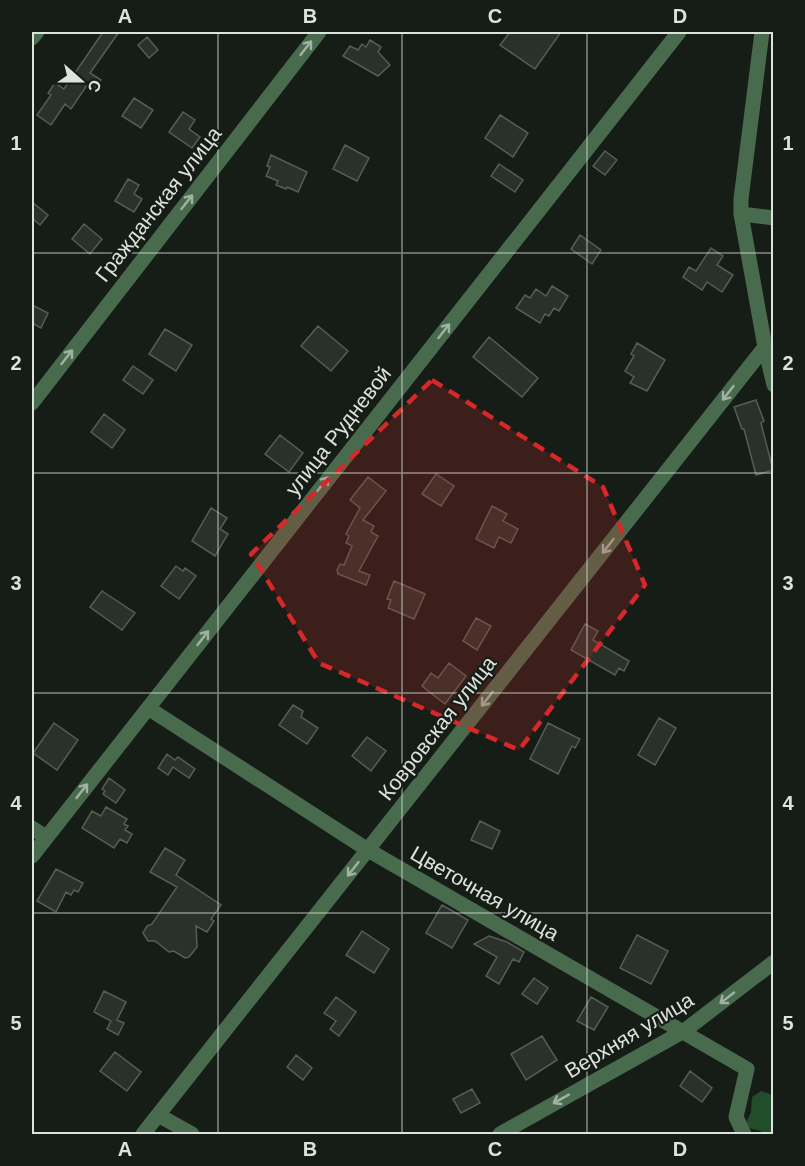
<svg xmlns="http://www.w3.org/2000/svg" width="805" height="1166" font-family="Arial,sans-serif">
  <rect width="100%" height="100%" fill="#161d17"/>
  <!-- water -->
  <path fill="#214d2b" d="M761 1091 773 1095V1134H761V1131L748 1128 747 1121 751 1112 752 1097Z"/>
  <!-- building -->
  <path fill="#29312a" stroke="#555e56" stroke-width="1.5" d="M103 32H119L90 73 101 80 94 90 87 85 71 109 65 104 51 125 37 115 51 95 48 93 55 83 64 89Z
    M510 32H561L535 69 500 45Z
    M147 37 158 50 149 58 138 45Z
    M370 40 381 47 378 52 390 65 378 76 343 56 350 46 358 50 362 44 366 47Z
    M134 98 153 110 141 128 122 116Z
    M183 112 195 120 189 129 200 137 192 148 169 132Z
    M500 115 528 133 513 157 485 138Z
    M345 145 369 158 357 181 333 169Z
    M605 151 617 160 605 175 593 166Z
    M271 155 307 172 298 192 287 187 286 189 276 185 278 181 266 176 270 167 267 166Z
    M499 164 523 180 515 192 491 176Z
    M128 179 139 185 134 194 142 199 134 212 115 201Z
    M32 202 48 215 40 225 32 218Z
    M84 224 102 239 90 254 72 239Z
    M580 235 601 250 592 264 571 249Z
    M711 248 723 256 717 265 733 275 722 292 707 282 702 290 683 277 689 267 696 271Z
    M552 286 568 296 559 311 554 308 549 316 545 314 540 323 516 308 525 295 530 298 536 289 546 296Z
    M32 305 48 313 41 328 32 323Z
    M318 326 348 351 331 371 301 346Z
    M165 329 192 345 176 371 149 354Z
    M489 337 538 378 522 397 473 357Z
    M637 343 665 360 647 391 630 383 634 377 625 371 634 356 631 354Z
    M133 366 153 380 143 394 123 380Z
    M756 400 764 421 761 423 773 470 756 475 744 429H742L734 407Z
    M104 414 125 430 112 448 91 432Z
    M280 435 303 453 289 472 265 454Z
    M436 474 454 486 441 506 422 494Z
    M368 477 386 491 363 520 374 526 371 532 378 536 359 571 370 575 366 585 338 574 337 570 340 564 344 565 352 546 346 543 349 536 346 534 360 508 350 500Z
    M492 506 507 514 503 521 518 529 511 543 499 537 494 548 476 539Z
    M211 508 227 518 220 529 228 534 215 556 192 541Z
    M176 566 183 571 185 568 196 576 179 599 161 586Z
    M394 581 425 594 414 619 388 608 391 600 387 599Z
    M102 591 135 613 122 630 90 607Z
    M476 618 491 626 477 650 463 641Z
    M585 624 598 631 593 640 629 661 624 671 619 668 615 675 571 650Z
    M449 663 466 676 445 704 422 686 431 673 438 678Z
    M293 705 303 711 301 717 318 728 307 744 279 725Z
    M659 718 676 728 655 765 638 755Z
    M54 723 78 740 57 770 33 753Z
    M548 723 580 739 575 748 572 746 558 774 530 759Z
    M367 737 386 751 371 771 352 756Z
    M167 754 175 760 178 757 195 769 189 778 173 767 168 775 158 768Z
    M109 778 125 790 116 803 103 794 105 791 102 789Z
    M106 807 127 819 124 824 128 826 125 830 132 834 127 843 120 839 114 848 82 828 92 811 101 816Z
    M480 821 500 831 492 849 471 840Z
    M165 848 185 860 176 875 221 905 211 919 214 921 207 932 196 926 197 947 189 957 185 958 174 951 169 952 155 941H148L143 933 147 926 152 924 177 887 150 872Z
    M56 869 83 883 78 892 74 890 71 895 66 892 56 912 37 901Z
    M442 905 468 920 452 948 426 933Z
    M362 931 389 949 374 973 346 955Z
    M637 935 668 951 651 984 620 968Z
    M489 936 507 942 524 952 519 962 513 959 499 984 486 976 497 957 474 944Z
    M534 978 548 988 537 1004 522 994Z
    M104 991 126 1002 117 1020 124 1023 118 1035 107 1029 111 1021 94 1012Z
    M336 997 356 1012 339 1036 330 1029 336 1021 324 1013Z
    M591 997 608 1007 594 1030 577 1021Z
    M542 1036 557 1060 526 1080 511 1054Z
    M115 1052 141 1072 127 1091 100 1071Z
    M296 1055 312 1068 303 1080 287 1067Z
    M690 1071 712 1088 702 1102 680 1086Z
    M472 1089 480 1103 461 1113 453 1099Z"/>
  <g fill="none" stroke-linecap="round" stroke-linejoin="round">
    <!-- minor -->
    <path stroke="#486b4d" stroke-width="15" d="M762 32 741 199V214L765 347 774 385
      M32 38 37 32
      M741 214 774 218
      M32 403 319 32
      M148 708 368 850 747 1069 736 1117 744 1134
      M32 828 46 837
      M32 856 679 32
      M158 1115 192 1134
      M143 1134 765 347
      M500 1134 684 1031 774 962"/>
  </g>
  <!-- one-way arrows -->
  <defs><path id="oneway-shaft" d="M-6 0H5M1.5-3L5.5 0L1.5 3" fill="none" stroke-width="1.6" stroke-linecap="round" stroke-linejoin="round" transform="scale(1.5)"/></defs>
  <g stroke="#a1b2a3">
    <use href="#oneway-shaft" transform="translate(306 48) rotate(-52)"/>
    <use href="#oneway-shaft" transform="translate(187 202) rotate(-52)"/>
    <use href="#oneway-shaft" transform="translate(444 331) rotate(-52)"/>
    <use href="#oneway-shaft" transform="translate(67 357) rotate(-52)"/>
    <use href="#oneway-shaft" transform="translate(728 393) rotate(128)"/>
    <use href="#oneway-shaft" transform="translate(323 484) rotate(-52)"/>
    <use href="#oneway-shaft" transform="translate(608 546) rotate(128)"/>
    <use href="#oneway-shaft" transform="translate(203 638) rotate(-52)"/>
    <use href="#oneway-shaft" transform="translate(487 699) rotate(128)"/>
    <use href="#oneway-shaft" transform="translate(82 791) rotate(-52)"/>
    <use href="#oneway-shaft" transform="translate(353 869) rotate(128)"/>
    <use href="#oneway-shaft" transform="translate(727 998) rotate(142)"/>
    <use href="#oneway-shaft" transform="translate(561 1099) rotate(151)"/>
  </g>
  <!-- marked area -->
  <path fill="#d62828" fill-opacity="0.2" stroke="#d62828" stroke-width="4.5" stroke-dasharray="12 8" stroke-linejoin="round" d="M432 380 603 487 645 585 519 750 319 663 251 554Z"/>
  <!-- grid -->
  <path fill="none" stroke="#dde2dd" stroke-width="1.5" stroke-opacity="0.55" d="M218 32V1134M402 32V1134M587 32V1134M32 253H774M32 473H774M32 693H774M32 913H774"/>
  <g text-anchor="middle" dominant-baseline="central" stroke-width="4.5" stroke-linejoin="round" paint-order="stroke">
    <!-- street labels -->
    <g font-size="21" fill="#dde2dd" stroke="#161d17">
      <text transform="translate(158 204) rotate(-52)">Гражданская улица</text>
      <text transform="translate(338 431) rotate(-52)">улица Рудневой</text>
      <text transform="translate(437 728) rotate(-52)">Ковровская улица</text>
      <text transform="translate(485 893) rotate(30)">Цветочная улица</text>
      <text transform="translate(629 1035) rotate(-31)">Верхняя улица</text>
    </g>
  </g>
  <!-- border -->
  <rect width="805" height="1166" fill="none" stroke="#161d17" stroke-width="66"/>
  <!-- north arrow -->
  <g transform="translate(81 81) rotate(111)" stroke="#161d17" stroke-width="4.5" paint-order="stroke">
  <path d="M0-4.5L10 22L0 15L-10 22Z" fill="#dde2dd"/>
  <text y="-9" font-size="16" font-weight="bold" text-anchor="middle" fill="#dde2dd">С</text>
  </g>
  <rect x="33" y="33" width="739" height="1100" fill="none" stroke="#dde2dd" stroke-width="2"/>
  <g font-size="20" text-anchor="middle" font-weight="bold" fill="#dde2dd">
    <text x="125" y="23">A</text>
    <text x="310" y="23">B</text>
    <text x="495" y="23">C</text>
    <text x="680" y="23">D</text>
    <text x="16" y="150">1</text>
    <text x="788" y="150">1</text>
    <text x="16" y="370">2</text>
    <text x="788" y="370">2</text>
    <text x="16" y="590">3</text>
    <text x="788" y="590">3</text>
    <text x="16" y="810">4</text>
    <text x="788" y="810">4</text>
    <text x="16" y="1030">5</text>
    <text x="788" y="1030">5</text>
    <text x="125" y="1156">A</text>
    <text x="310" y="1156">B</text>
    <text x="495" y="1156">C</text>
    <text x="680" y="1156">D</text>
  </g>
</svg>
